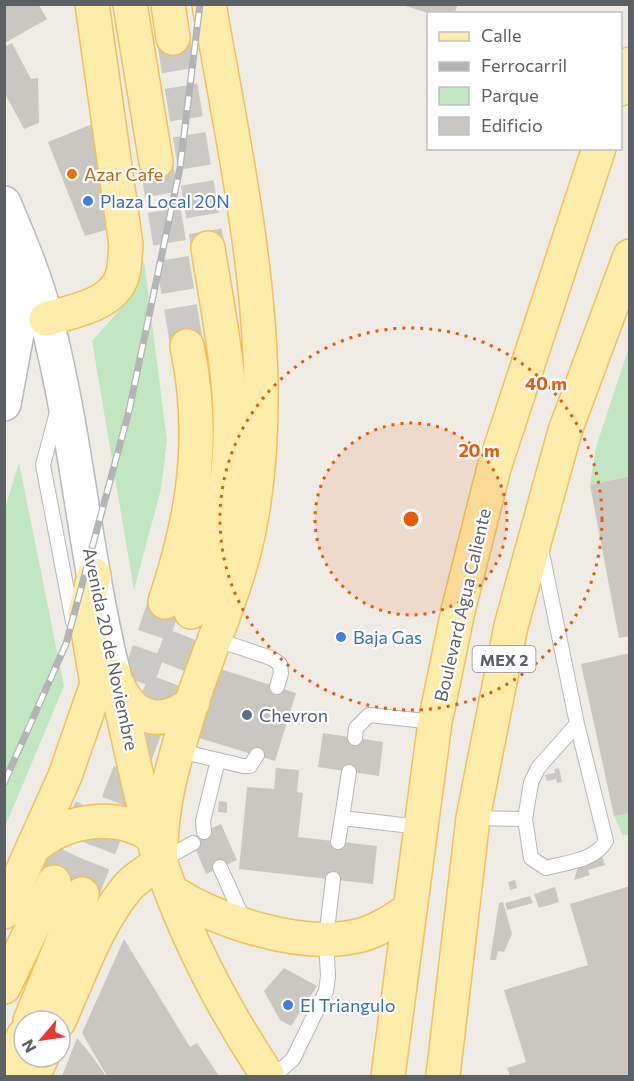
<svg xmlns="http://www.w3.org/2000/svg" width="634" height="1081" font-family="Commissioner,sans-serif">
  <rect width="100%" height="100%" fill="#efece5"/>
  <!-- green -->
  <path fill="#c3e6c2" d="M144 261 167 440 161 489 134 590 92 341 125 304Z
    M629 347V476L590 485 596 447Z
    M19 463 64 686 5 827 4 511Z
    M629 813V834L623 836 614 816Z"/>
  <!-- building -->
  <path fill="#cac7c2" d="M5 4H38L47 19 5 43Z
    M399 4H458L454 14H431Z
    M12 43 31 79 38 78 39 123 24 129 4 92V47Z
    M95 123 109 229 85 236 48 142Z
    M630 476V636L619 638 590 485Z
    M630 653V813L614 816 581 664Z
    M220 669 296 693 275 761 199 738Z
    M323 733 383 742 379 776 318 767Z
    M276 768 299 770 297 792 303 793 298 837 377 846 373 884 239 869 247 787 274 789Z
    M559 768 562 782 557 783 556 779 547 781 545 775 555 773 554 769Z
    M219 801 227 802V813L218 812Z
    M221 824 237 860 206 874 191 838Z
    M602 855 605 865 588 870 590 875 574 880 580 860Z
    M515 880 517 888 510 890 508 882Z
    M630 886V1076H510L507 1068 526 1062 504 990 588 965 570 904Z
    M555 887 559 902 539 908 534 894Z
    M530 896 533 903 507 910 505 903Z
    M503 902 512 934 504 952 498 951 496 960H490L499 903Z
    M124 939 190 1047 197 1043 219 1076H107L82 1033Z
    M284 968 317 986 291 1026 280 1020 264 991Z
    M77 1038 92 1056 106 1076H62Z"/>
  <g fill="none" stroke-linecap="round" stroke-linejoin="round">
    <!-- primary-tunnel -->
    <path stroke="#cac9c5" stroke-width="33" stroke-dasharray="33 16" stroke-linecap="butt" d="M173 38 208 248
      M156 162 187 346
      M122 728 165 602
      M54 882 93 804
      M82 894 191 612"/>
    <!-- service casing -->
    <g stroke="#b5b7bb" stroke-width="16">
      <path id="service" d="M57 412 43 465 73 622
        M215 639 271 658 280 664 281 673 277 687
        M355 738 356 728 369 715 435 722
        M180 751 243 766H250L257 755
        M349 772 342 818 420 827
        M473 818 525 819 531 858 546 868C568 862 594 861 606 841L577 724 541 548
        M525 819 531 783 538 768 577 724
        M204 832 203 821 218 760
        M338 842 342 818
        M161 861 193 843
        M220 867 244 921
        M274 1076 293 1059 326 991 328 976 326 939 333 879"/>
    </g>
    <!-- tertiary casing -->
    <g stroke="#b5b7bb" stroke-width="36">
      <path id="tertiary" d="M4 404 19 323 10 233"/>
    </g>
    <!-- secondary casing -->
    <g stroke="#b6b9be" stroke-width="36">
      <path id="secondary" d="M4 203C20 241 36 278 46 318 77 436 85 558 114 675"/>
    </g>
    <!-- primary casing -->
    <g stroke="#efc05d" stroke-width="36">
      <path id="primary" d="M130 4 156 162
        M168 4 173 38
        M620 89 630 64
        M46 319C73 311 116 305 123 273 125 264 125 254 126 245L92 4
        M165 602C194 515 206 437 187 346
        M191 612C206 570 219 529 226 485 239 407 220 325 208 248
        M114 675C129 737 140 801 160 861 186 937 223 1009 268 1076
        M118 685C134 721 163 727 193 702
        M35 846C68 819 116 812 152 836
        M172 892C219 922 301 949 357 936 376 932 394 920 410 909
        M4 912 65 776 97 684 85 613 94 575
        M4 987 54 882
        M30 1021 82 894
        M59 1021C79 977 96 925 127 888 136 877 150 870 160 862 161 845 161 828 164 812 168 777 182 736 192 702 210 646 236 592 248 535 284 366 238 173 209 4
        M4 1076 24 1035
        M33 1076 42 1057
        M388 1076 435 722 458 611 494 468 599 148
        M443 1076 473 818 511 626 565 431 630 256"/>
    </g>
    <!-- service -->
    <use href="#service" stroke="#fff" stroke-width="14"/>
    <!-- tertiary -->
    <use href="#tertiary" stroke="#fff" stroke-width="33"/>
    <!-- secondary -->
    <use href="#secondary" stroke="#fff" stroke-width="33"/>
    <!-- primary -->
    <use href="#primary" stroke="#feecab" stroke-width="33"/>
    <!-- rail casing -->
    <g stroke="#b3b4b5" stroke-width="7">
      <path id="rail" d="M4 783 66 644 129 411 180 168 200 4"/>
    </g>
    <!-- rail -->
    <use href="#rail" stroke="#fff" stroke-width="4.5" stroke-dasharray="14" stroke-linecap="butt"/>
  </g>
  <!-- distance rings -->
  <circle cx="411" cy="519" r="96" fill="#e8590c" fill-opacity=".12"/>
  <g fill="none" stroke="#e8590c" stroke-width="3" stroke-dasharray="3 6">
    <circle cx="411" cy="519" r="96"/>
    <circle cx="411" cy="519" r="191"/>
  </g>
  <!-- markers -->
  <circle fill="#e8710a" stroke="#fff" stroke-width="2" cx="72" cy="174" r="6"/>
  <g fill="#3f7fe0" stroke="#fff" stroke-width="2">
    <circle cx="88" cy="201" r="6"/>
    <circle cx="341" cy="637" r="6"/>
    <circle cx="288" cy="1005" r="6"/>
  </g>
  <circle fill="#5c6f8a" stroke="#fff" stroke-width="2" cx="247" cy="715" r="6"/>
  <g text-anchor="middle" dominant-baseline="central" stroke-width="4.5" stroke-linejoin="round" paint-order="stroke">
    <!-- shield labels -->
    <rect fill="#fff" stroke="#8d9093" stroke-width="1.5" x="472.5" y="646" width="63" height="26" rx="4.5"/>
    <g font-size="16" font-weight="bold" fill="#5c6165">
      <text x="504" y="659">MEX 2</text>
    </g>
    <!-- food labels -->
    <g font-size="18" fill="#c56008" stroke="#fff" text-anchor="start">
      <text x="84" y="174">Azar Cafe</text>
    </g>
    <!-- shop labels -->
    <g font-size="18" fill="#366cbe" stroke="#fff" text-anchor="start">
      <text x="100" y="201">Plaza Local 20N</text>
      <text x="353" y="637">Baja Gas</text>
      <text x="300" y="1005">El Triangulo</text>
    </g>
    <!-- street labels -->
    <g font-size="18" fill="#5c6165" stroke="#fff">
      <text transform="translate(462 605) rotate(-77)">Boulevard Agua Caliente</text>
      <text transform="translate(111 649) rotate(78)">Avenida 20 de Noviembre</text>
    </g>
    <!-- service labels -->
    <g font-size="18" fill="#4e5e75" stroke="#fff" text-anchor="start">
      <text x="259" y="715">Chevron</text>
    </g>
  </g>
  <circle cx="411" cy="519" r="9" fill="#e8590c" stroke="#fff" stroke-width="3"/>
  <g font-size="18" text-anchor="middle" font-weight="bold" fill="#e8590c" stroke="#fff" stroke-width="4.5" stroke-linejoin="round" paint-order="stroke">
    <text x="546" y="390">40 m</text>
    <text x="479" y="457">20 m</text>
  </g>
  <!-- border -->
  <rect width="634" height="1081" fill="none" stroke="#5c6165" stroke-width="12"/>
  <!-- legend -->
  <rect x="427" y="12" width="195" height="138" fill="#ffffff" stroke="#bec0c1" stroke-width="1.5"/>
  <rect x="439" y="32" width="30" height="9" fill="#feecab" stroke="#bec0c1" stroke-width="1.5"/>
  <text x="481" y="42" font-size="18" fill="#5c6165">Calle</text>
  <rect x="439" y="62" width="30" height="9" fill="#b3b4b5" stroke="#bec0c1" stroke-width="1.5"/>
  <text x="481" y="72" font-size="18" fill="#5c6165">Ferrocarril</text>
  <rect x="439" y="87" width="30" height="18" fill="#c3e6c2" stroke="#bec0c1" stroke-width="1.5"/>
  <text x="481" y="102" font-size="18" fill="#5c6165">Parque</text>
  <rect x="439" y="117" width="30" height="18" fill="#cac7c2" stroke="#bec0c1" stroke-width="1.5"/>
  <text x="481" y="132" font-size="18" fill="#5c6165">Edificio</text>
  <!-- north arrow -->
  <g transform="translate(42 1039) rotate(241)"><circle r="28" fill="#ffffff" stroke="#bec0c1" stroke-width="1.5"/>
  <path d="M0-4.5L10 22L0 15L-10 22Z" fill="#e63933"/>
  <text y="-9" font-size="16" font-weight="bold" text-anchor="middle" fill="#5c6165">N</text>
  </g>
</svg>
